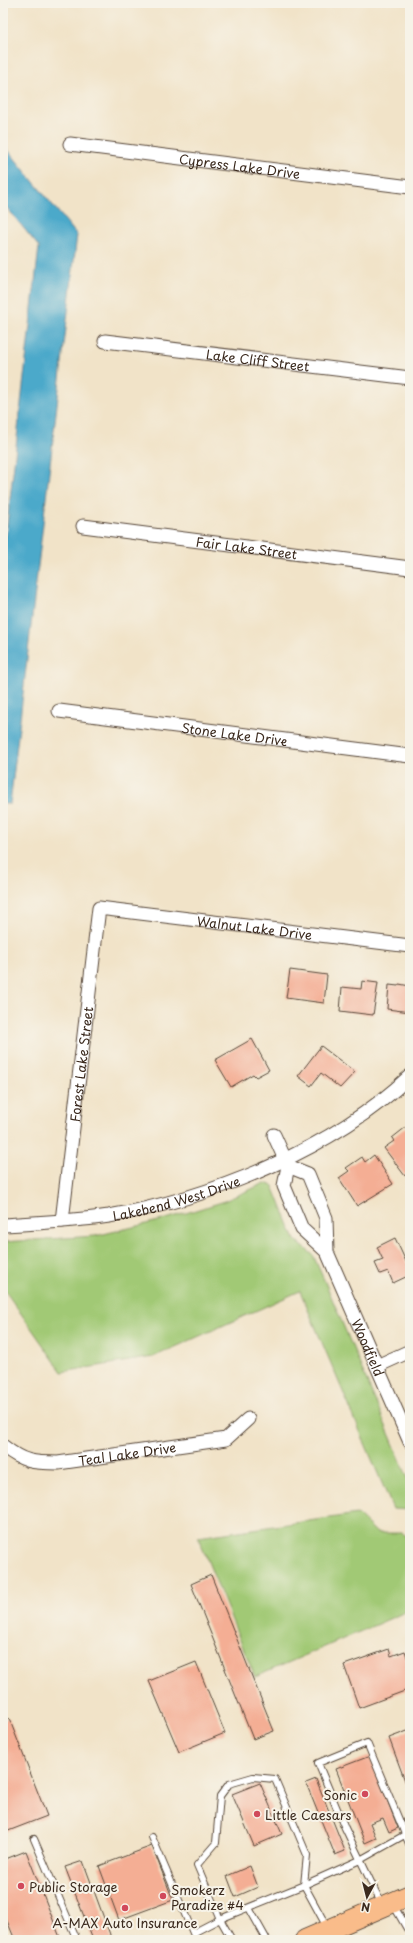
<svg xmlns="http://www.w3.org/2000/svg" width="413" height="1943" font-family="'Playpen Sans',sans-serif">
  <rect width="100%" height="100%" fill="#f7f3e8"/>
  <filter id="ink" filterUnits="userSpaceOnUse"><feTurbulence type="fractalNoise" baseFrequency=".025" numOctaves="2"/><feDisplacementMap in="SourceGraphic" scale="8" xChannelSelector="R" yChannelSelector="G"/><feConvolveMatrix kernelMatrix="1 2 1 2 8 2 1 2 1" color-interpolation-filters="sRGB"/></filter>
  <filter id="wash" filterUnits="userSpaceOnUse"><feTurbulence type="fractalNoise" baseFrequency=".012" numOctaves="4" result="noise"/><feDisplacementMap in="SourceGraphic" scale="16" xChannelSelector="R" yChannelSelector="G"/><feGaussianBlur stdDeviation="0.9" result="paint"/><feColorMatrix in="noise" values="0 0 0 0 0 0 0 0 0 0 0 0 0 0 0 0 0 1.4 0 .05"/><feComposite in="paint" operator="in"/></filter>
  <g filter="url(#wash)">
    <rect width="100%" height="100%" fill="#f1e3c8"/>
    <!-- green -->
    <path fill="#a1c974" stroke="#6e7a49" d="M265 1183 273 1186 295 1240 313 1255 325 1282 410 1483V1510L393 1509 300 1291 153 1357 62 1372 3 1288V1242L95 1236 163 1220 222 1202Z
      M357 1514 377 1533H402L410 1538V1610L255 1677 198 1537Z"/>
    <!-- water -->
    <path fill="#4ca9ca" stroke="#446a74" d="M3 144 77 235 10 804H3V559L39 247 3 203Z"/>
    <g id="blocks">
      <!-- building -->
      <path fill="#f4ae94" d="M290 970 327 975 324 1003 286 998Z
        M362 981 378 983 373 1015 340 1011 342 987 361 989Z
        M399 984 410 986V1012L387 1009 389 985 398 986Z
        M252 1039 269 1070 256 1077 253 1074 231 1087 215 1060Z
        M321 1046 355 1072 340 1088 321 1073 311 1086 298 1076Z
        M406 1127 410 1130V1172L405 1176 384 1148 394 1141 392 1138Z
        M374 1155 393 1184 357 1206 339 1178 349 1171 346 1168 362 1157 365 1162Z
        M395 1238 410 1270V1275L393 1283 388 1271 380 1274 375 1263 383 1260 377 1247Z
        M211 1575 274 1731 253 1739 191 1584Z
        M389 1649 391 1656 405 1651 410 1666V1689L359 1708 344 1665Z
        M196 1662 225 1733 179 1752 149 1681Z
        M9 1718 47 1816 3 1833V1720Z
        M410 1730V1788L408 1789 389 1738Z
        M370 1756 398 1828 389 1832 383 1818 370 1823 376 1838 365 1843 336 1769Z
        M316 1779 345 1851 335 1855 306 1783Z
        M260 1783 282 1834 254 1846 232 1794Z
        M152 1846 173 1900 119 1920 99 1866Z
        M26 1851 61 1940H15L3 1911V1860Z
        M83 1861 112 1940H93L65 1867Z
        M250 1866 258 1887 235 1897 227 1876Z"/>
    </g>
  </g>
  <g filter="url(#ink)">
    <use href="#blocks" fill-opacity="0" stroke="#564638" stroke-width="1"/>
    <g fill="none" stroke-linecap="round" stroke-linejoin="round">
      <!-- lane casing -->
      <g stroke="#564638" stroke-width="8">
        <path id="lane" d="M253 1777 275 1779 307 1855 304 1885 220 1919 197 1865 216 1843 220 1796 229 1784Z
          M152 1837 193 1933
          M34 1839 77 1940
          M382 1905 345 1828 318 1763 367 1743 410 1846
          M394 1906 410 1934
          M249 1908 267 1940
          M196 1940 193 1933 220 1919 232 1940
          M334 1940 304 1885 360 1860 410 1832"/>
      </g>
      <!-- street casing -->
      <g stroke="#564638" stroke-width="15">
        <g id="street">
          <path id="s1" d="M70 144 410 187"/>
          <path id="s2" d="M105 341 410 378"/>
          <path id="s3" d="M83 526 410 568"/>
          <path id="s4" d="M59 711 410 756"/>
          <path d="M274 1135 288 1166"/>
          <path id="s5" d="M288 1166 308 1174 326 1218 327 1252 410 1442"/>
          <path d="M288 1166 284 1186 302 1229 327 1252"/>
          <path id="s6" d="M62 1221 99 908 410 946"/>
          <path id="s7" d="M3 1225C38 1223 74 1221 109 1216 213 1198 333 1149 410 1076"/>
          <path d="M377 1366 410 1351"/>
          <path id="s8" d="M3 1446C23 1462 33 1463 58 1463L226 1439 248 1419"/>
        </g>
      </g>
      <!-- primary casing -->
      <g stroke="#564638" stroke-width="22">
        <path id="primary" d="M305 1940 410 1895"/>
      </g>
      <!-- lane -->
      <use href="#lane" stroke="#fff" stroke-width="6"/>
      <!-- street -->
      <use href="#street" stroke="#fff" stroke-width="13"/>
      <!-- primary -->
      <use href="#primary" stroke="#f9bc8a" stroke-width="20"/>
    </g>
  </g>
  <!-- markers -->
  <g fill="#d1495b" stroke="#f7f3e8" stroke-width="1.5">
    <circle cx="365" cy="1794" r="4"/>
    <circle cx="257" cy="1814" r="4"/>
    <circle cx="21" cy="1886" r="4"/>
    <circle cx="163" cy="1896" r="4"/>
    <circle cx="125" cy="1908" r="4"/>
  </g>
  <g text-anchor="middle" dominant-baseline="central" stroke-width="4" stroke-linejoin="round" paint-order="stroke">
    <!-- street labels -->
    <g font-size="13" fill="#3b2a1e" stroke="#f7f3e8">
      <text stroke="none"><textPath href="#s1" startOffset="171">Cypress Lake Drive</textPath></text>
      <text stroke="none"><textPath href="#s2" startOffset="154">Lake Cliff Street</textPath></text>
      <text stroke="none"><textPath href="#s3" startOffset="165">Fair Lake Street</textPath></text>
      <text stroke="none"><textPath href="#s4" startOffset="177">Stone Lake Drive</textPath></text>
      <text stroke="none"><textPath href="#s6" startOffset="472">Walnut Lake Drive</textPath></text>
      <text stroke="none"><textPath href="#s6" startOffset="158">Forest Lake Street</textPath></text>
      <text stroke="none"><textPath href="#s7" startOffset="176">Lakebend West Drive</textPath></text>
      <text stroke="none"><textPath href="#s5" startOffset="207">Woodfield</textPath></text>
      <text stroke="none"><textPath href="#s8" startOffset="129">Teal Lake Drive</textPath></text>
    </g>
    <!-- poi labels -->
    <g font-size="13" fill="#3b2a1e" stroke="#f7f3e8" text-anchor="start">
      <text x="357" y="1794" text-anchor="end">Sonic</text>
      <text x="265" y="1814">Little Caesars</text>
      <text x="29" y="1886">Public Storage</text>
      <text x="171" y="1889">Smokerz<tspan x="171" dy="15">Paradize #4</tspan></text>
      <text x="125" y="1922" text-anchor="middle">A-MAX Auto Insurance</text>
    </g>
  </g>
  <!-- margin -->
  <rect width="413" height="1943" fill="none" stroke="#f7f3e8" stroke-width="16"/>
  <!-- north arrow -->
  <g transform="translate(367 1897) rotate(187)" stroke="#f7f3e8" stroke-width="3" paint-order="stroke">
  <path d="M0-3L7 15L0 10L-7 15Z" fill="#3b2a1e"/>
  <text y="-6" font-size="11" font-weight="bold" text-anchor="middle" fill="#3b2a1e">N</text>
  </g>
</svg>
